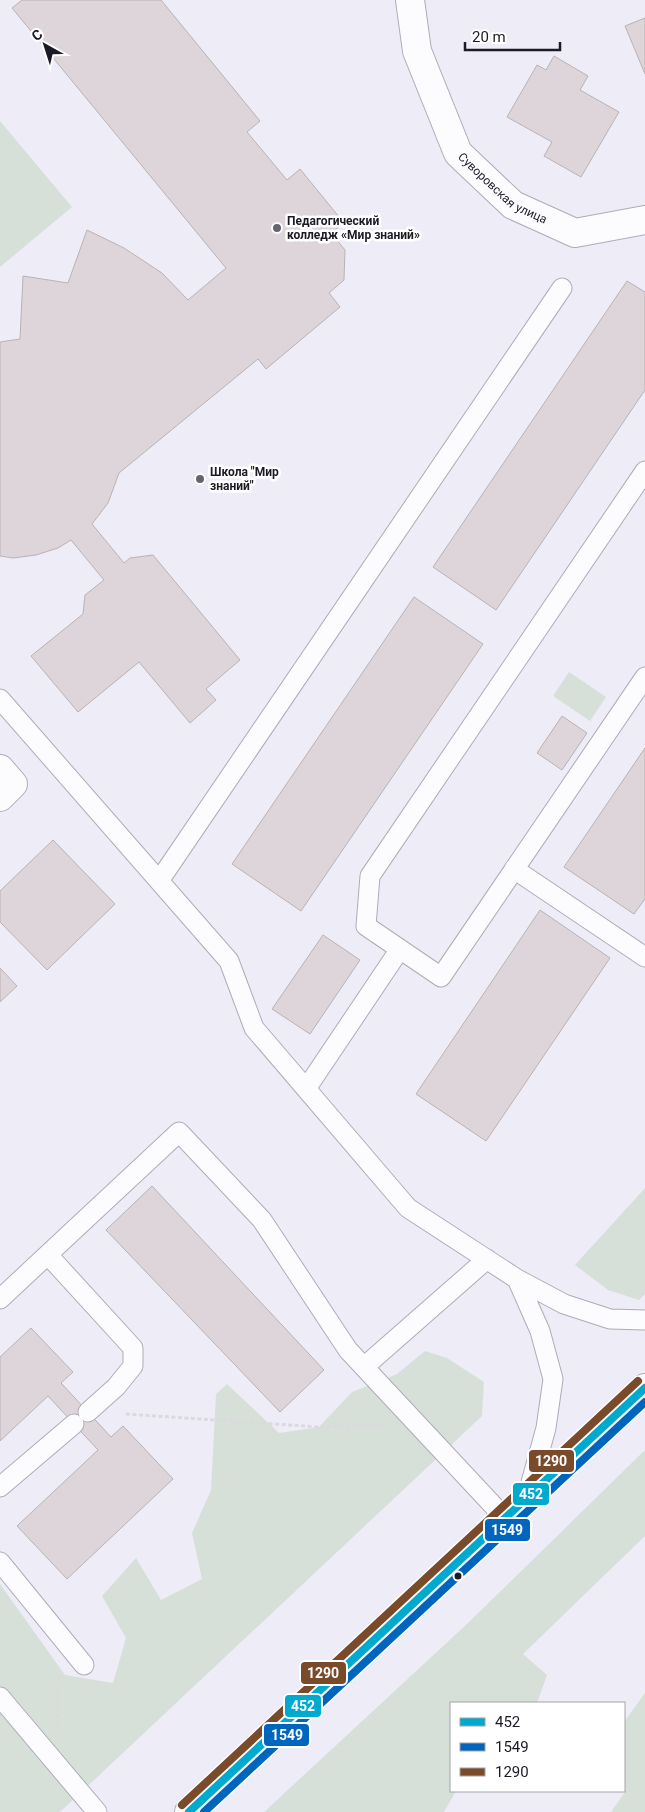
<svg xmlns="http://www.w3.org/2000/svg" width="645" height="1812" font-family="Roboto,sans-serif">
  <rect width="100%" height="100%" fill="#eeecf7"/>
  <!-- green -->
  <path fill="#d6e0d9" d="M0 121 72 207 0 267Z
    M569 672 606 697 590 721 553 696Z
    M645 1188V1294L639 1300 608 1290 575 1265Z
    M425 1351 447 1358 484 1382 482 1416 60 1812H0V1584L65 1675 113 1683 126 1638 102 1596 136 1558 161 1600 202 1579 192 1533 211 1490 216 1394 227 1384 279 1433 319 1427 352 1392 397 1374Z
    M645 1450V1536L523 1654 547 1675 537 1703H451V1791H456L444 1812H264L468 1623Z
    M645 1693V1812H611L625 1792 624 1722Z"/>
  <!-- building -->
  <path fill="#ddd5d9" stroke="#b9b2b5" d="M22 0H161L260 121 247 132 287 180 300 169 344 223 331 233 345 250 344 280 329 293 340 307 266 369 258 359 119 473 108 503 92 524 124 563 130 558 153 555 240 660 206 689 216 700 190 723 139 662 78 712 31 656 83 614 85 595 104 580 71 540 58 548 36 555 13 558 0 556V342L20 339 23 276 68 283 87 230 124 248 162 273 188 300 226 268 12 8Z
    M645 18V74L625 26Z
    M554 56 588 76 580 90 619 112 581 177 544 156 552 142 507 117 537 65 546 70Z
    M627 281 645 292V390L496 610 433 567Z
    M414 597 483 644 301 911 232 864Z
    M562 716 587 733 562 770 537 753Z
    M645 748V899L634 914 564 867Z
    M53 840 115 904 47 970 0 922V891Z
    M540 910 610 958 486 1141 416 1094Z
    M323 935 360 960 310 1034 272 1009Z
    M0 968 17 986 0 1002Z
    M152 1186 324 1370 280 1412 106 1230Z
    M31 1328 73 1372 61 1383 111 1437 123 1426 173 1479 67 1579 17 1526 98 1450 48 1396 0 1441V1357Z"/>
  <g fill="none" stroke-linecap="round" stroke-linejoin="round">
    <!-- lane casing -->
    <g stroke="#aeacb6" stroke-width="21">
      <path id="lane" d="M645 471 370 876 366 926 441 977 645 677
        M0 699 229 961 254 1028 408 1208 517 1279 564 1304 610 1319 645 1320
        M514 869 645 957
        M159 881 562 288
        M306 1089 400 949
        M48 1255 133 1348V1366L116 1387 88 1412
        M517 1279 540 1331 553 1379 546 1428 527 1497
        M0 1299 179 1132 262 1220 348 1350 504 1517
        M364 1367 487 1259
        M0 1487 74 1424
        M0 1562 84 1665
        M0 1697 97 1812"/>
    </g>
    <!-- street casing -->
    <g stroke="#aeacb6" stroke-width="30">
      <g id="street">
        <path id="s1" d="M410 0 417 51 458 153 513 205 575 233 645 220"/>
        <path d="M0 769 13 784 0 797"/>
      </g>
    </g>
    <!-- secondary casing -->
    <g stroke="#aeacb6" stroke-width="30">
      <path id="secondary" d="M189 1812 645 1388"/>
    </g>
    <!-- path -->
    <path stroke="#dadade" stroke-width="3" stroke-dasharray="4 2.5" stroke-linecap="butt" d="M126 1414 319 1427 382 1425
      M57 1725 59 1676"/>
    <!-- lane -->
    <use href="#lane" stroke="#fcfcfe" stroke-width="19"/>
    <!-- street -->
    <use href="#street" stroke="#fcfcfe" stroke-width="28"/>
    <!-- secondary -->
    <use href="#secondary" stroke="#fcfcfe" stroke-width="28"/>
    <!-- bus-1 casing -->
    <g stroke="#fff" stroke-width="11">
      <path id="bus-1" d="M189 1812 645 1388"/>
    </g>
    <!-- bus-2 casing -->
    <g stroke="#fff" stroke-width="11">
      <path id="bus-2" d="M204 1812 645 1402"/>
    </g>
    <!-- bus-3 casing -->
    <g stroke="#fff" stroke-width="11">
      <path id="bus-3" d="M182 1805 638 1381"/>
    </g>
    <!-- bus-1 -->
    <use href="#bus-1" stroke="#00a9ce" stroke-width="8"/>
    <!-- bus-2 -->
    <use href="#bus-2" stroke="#0065bd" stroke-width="8"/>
    <!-- bus-3 -->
    <use href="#bus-3" stroke="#7a4b2a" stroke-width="8"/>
  </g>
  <!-- markers -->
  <g fill="#66646e" stroke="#fff" stroke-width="2">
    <circle cx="277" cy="228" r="5"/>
    <circle cx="200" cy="479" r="5"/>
  </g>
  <circle fill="#1c1a25" stroke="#fff" stroke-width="2" cx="458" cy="1576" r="4.5"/>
  <g text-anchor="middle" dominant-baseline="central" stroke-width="5" stroke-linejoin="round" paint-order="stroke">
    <!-- street labels -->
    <g font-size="12" fill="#1c1a25" stroke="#fff">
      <text stroke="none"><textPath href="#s1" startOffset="219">Суворовская улица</textPath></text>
    </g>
    <!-- poi labels -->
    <g font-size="12" font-weight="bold" fill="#1c1a25" stroke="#fff" text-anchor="start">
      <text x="287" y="221">Педагогический<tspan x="287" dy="14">колледж «Мир знаний»</tspan></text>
      <text x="210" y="472">Школа "Мир<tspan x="210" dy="14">знаний"</tspan></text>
    </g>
  </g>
  <g stroke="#fff" stroke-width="2">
    <rect x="528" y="1449" width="47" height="24" rx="5" fill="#7a4b2a"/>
    <rect x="512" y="1482" width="38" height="24" rx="5" fill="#00a9ce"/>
    <rect x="484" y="1518" width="47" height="24" rx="5" fill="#0065bd"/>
    <rect x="300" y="1661" width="47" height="24" rx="5" fill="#7a4b2a"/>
    <rect x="284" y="1694" width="38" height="24" rx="5" fill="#00a9ce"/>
    <rect x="263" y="1723" width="47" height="24" rx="5" fill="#0065bd"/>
  </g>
  <g font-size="14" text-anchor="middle" font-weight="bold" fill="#fff">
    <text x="551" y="1466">1290</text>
    <text x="531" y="1499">452</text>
    <text x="507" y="1535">1549</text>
    <text x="323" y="1678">1290</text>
    <text x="303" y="1711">452</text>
    <text x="287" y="1740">1549</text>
  </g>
  <!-- legend -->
  <rect x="450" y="1702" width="175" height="90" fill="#ffffff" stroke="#a4a3a8"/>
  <rect x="460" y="1718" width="25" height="8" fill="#00a9ce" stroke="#a4a3a8"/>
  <text x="495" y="1727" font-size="15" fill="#1c1a25">452</text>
  <rect x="460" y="1743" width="25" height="8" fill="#0065bd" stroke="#a4a3a8"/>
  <text x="495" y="1752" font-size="15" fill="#1c1a25">1549</text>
  <rect x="460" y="1768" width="25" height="8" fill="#7a4b2a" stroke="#a4a3a8"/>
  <text x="495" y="1777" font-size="15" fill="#1c1a25">1290</text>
  <!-- north arrow -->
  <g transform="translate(45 45) rotate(321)" stroke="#ffffff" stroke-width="4" paint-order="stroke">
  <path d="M0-4L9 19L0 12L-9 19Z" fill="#1c1a25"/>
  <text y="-8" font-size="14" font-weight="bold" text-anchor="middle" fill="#1c1a25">С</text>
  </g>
  <!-- scale -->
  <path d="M465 42v8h95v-8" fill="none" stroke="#1c1a25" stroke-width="2.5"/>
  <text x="472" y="42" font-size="15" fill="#1c1a25" stroke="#ffffff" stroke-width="4" paint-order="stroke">20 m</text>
</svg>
